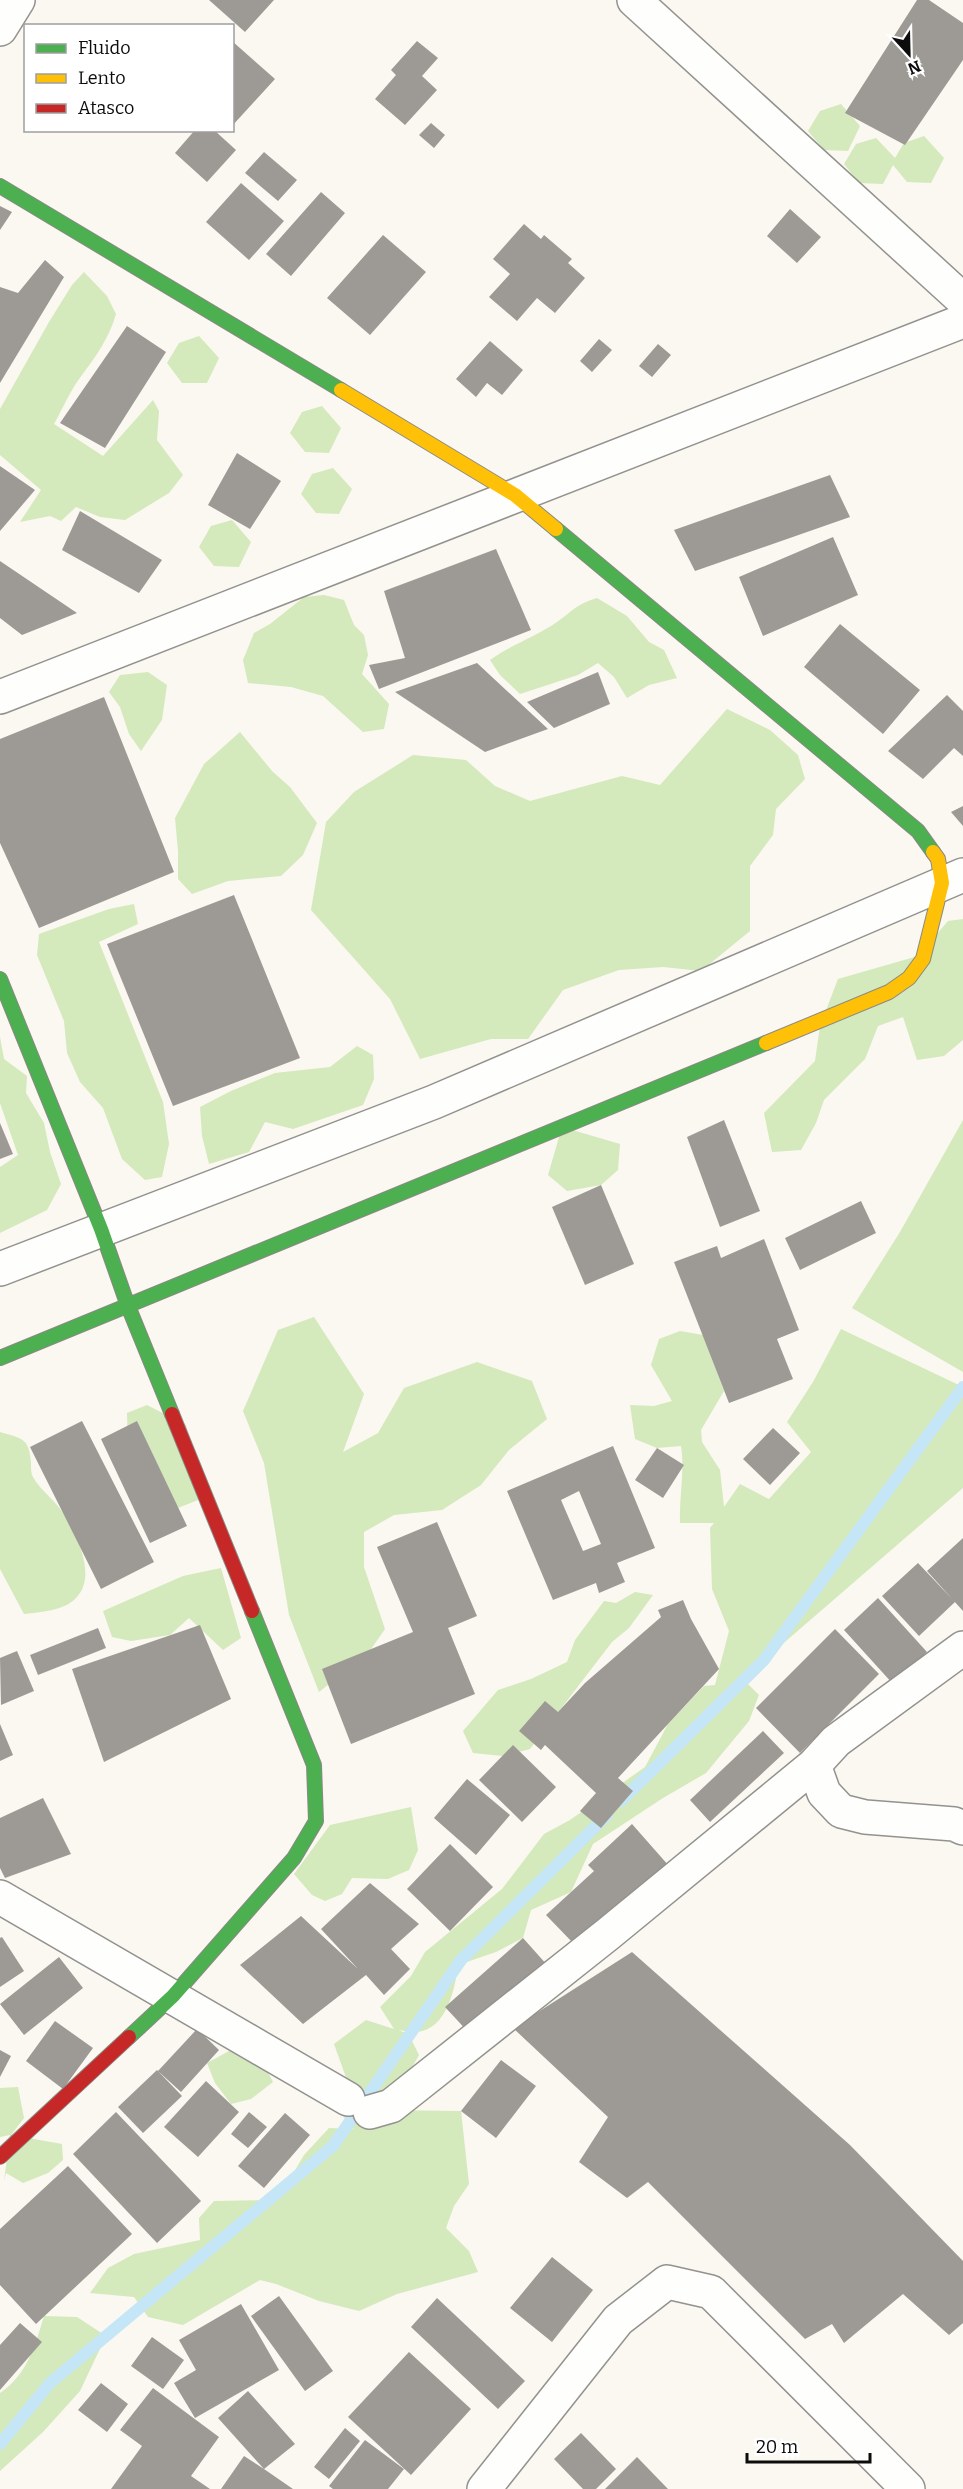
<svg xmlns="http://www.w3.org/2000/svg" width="963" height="2489" font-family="Bitter,serif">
  <rect width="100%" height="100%" fill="#faf8f0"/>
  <!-- forest -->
  <path fill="#d4e9bc" d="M841 104 860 126 848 151 824 150 808 131 820 111Z
    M924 136 944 158 931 183 907 182 893 165 883 184 859 183 844 164 856 144 876 138 895 158 904 143Z
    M84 272 107 296 116 314C109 338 97 355 82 375 71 389 63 408 54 424L103 456 153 400 159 411 157 440 183 475 169 493 125 520 100 517 76 507 61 521 50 516 20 522 41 490 0 455V409L49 322 72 285Z
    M199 336 219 358 207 383H182L167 363 179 343Z
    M322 406 341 428 329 453 305 452 290 433 302 412Z
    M333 468 352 489 339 514 316 513 301 494 312 474Z
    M232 520 251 542 239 567 214 566 199 547 211 526Z
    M324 595 344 600 354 625 364 635 368 655 362 674 389 704 384 729 363 732 323 696 291 687 248 683 243 660 254 633 270 624 304 597Z
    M597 598 627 616 649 642 664 650 677 678 649 685 627 698 614 677 598 663 578 675 520 694 500 675 490 660C511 645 535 637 557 622 574 610 575 605 597 598Z
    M148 672 167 685 162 720 141 751 129 734 120 707 109 692 120 675Z
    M727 709 770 730 798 755 805 779 776 809 773 835 750 866V931L701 971 663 967 619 970 563 990 528 1039H491L420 1059 390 999 311 910 326 822 354 792 413 755 466 760 495 786 530 801 622 776 660 785Z
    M240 732 272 771 290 787 317 823 303 855 281 876 228 881 192 894 178 879V851L175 818 204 764Z
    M134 904 138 924 99 942 163 1102 169 1144 162 1177 145 1180 122 1159 103 1108 80 1082 67 1053 64 1021 37 955 39 934 109 909Z
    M963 919V1040L944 1056 917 1060 903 1017 878 1026 865 1059 824 1100 816 1123 801 1150 772 1152 764 1113 815 1061 820 1026 838 979 918 956 948 921Z
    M0 1037 4 1059 27 1076 26 1093 44 1123 50 1152 61 1184 47 1210 0 1233V1167L18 1155 0 1103Z
    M357 1046 373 1055 374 1079 363 1105 293 1129 265 1122 249 1152 209 1164 202 1136 200 1107 231 1091 275 1073 330 1067Z
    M963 1120V1372L852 1308 900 1232Z
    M562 1127 620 1144 618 1170 601 1185 567 1191 548 1175Z
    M314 1317 364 1394 343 1452 378 1433 404 1388 477 1362 532 1381 547 1419 509 1450 481 1485 442 1510 394 1515 364 1532V1567L385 1629 369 1652 319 1692 289 1615 264 1463 243 1411 278 1330Z
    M841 1329 963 1387V1488L764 1660 747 1683 759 1695 749 1721 706 1773 663 1798 593 1844 571 1892 531 1910 523 1938 496 1952 458 1965C455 1989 447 2029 417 2032 411 2032 405 2031 399 2030L409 2035 419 2055 405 2080 383 2110 461 2111 469 2184 454 2206 446 2228 469 2251 478 2272 397 2294 359 2311 319 2301 276 2284 260 2280 183 2325 148 2317 134 2297 90 2293 108 2268 134 2254 200 2240 199 2218 214 2201 268 2200 287 2184 304 2155 329 2128 353 2129 336 2107 348 2083 334 2044 366 2020 394 2029 380 2007 411 1976 425 1952 502 1889 544 1834 570 1820 645 1767 668 1724 704 1686 715 1685 729 1631 712 1589 710 1528 714 1523H680C679 1497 685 1472 681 1446L657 1448 635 1439 630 1405 654 1406 672 1401 651 1365 659 1339 680 1331 703 1335 724 1391 701 1430 702 1442 720 1470 724 1507 740 1484 769 1499 811 1452 787 1422 813 1382Z
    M147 1405 186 1425 198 1500 178 1508 163 1501 128 1446 127 1413Z
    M0 1432C23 1439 29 1438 31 1463 31 1468 31 1474 33 1477 40 1490 55 1500 63 1513 76 1534 98 1576 76 1598 64 1611 40 1612 24 1614L0 1569Z
    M221 1568 241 1638 223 1650 189 1618 170 1635 131 1641 112 1637 103 1611 183 1576Z
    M635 1592 653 1595 629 1628 612 1642 530 1749 503 1756 473 1753 463 1731 498 1690 531 1679 567 1662 575 1640 604 1601 616 1603Z
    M411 1807 418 1850 409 1870 388 1879 352 1878 342 1894 325 1901 312 1895 294 1874 330 1825Z
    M249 2049 263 2063 273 2082 251 2099 231 2104 215 2083 207 2063 231 2050Z
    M18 2087 24 2118 11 2135 62 2144 63 2160 48 2173 23 2183 6 2173 4 2181 10 2135 0 2137V2088Z
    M44 2316 77 2317 106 2336 80 2391 43 2432 0 2471V2393C27 2375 35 2346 44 2316Z"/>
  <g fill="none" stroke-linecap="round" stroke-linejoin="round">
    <!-- stream -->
    <path stroke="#c4e6f6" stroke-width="12" d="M621 1801 764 1660 963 1387
      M0 2444 50 2383 333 2146 461 1960 608 1814"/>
  </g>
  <!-- building -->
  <path fill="#9d9a96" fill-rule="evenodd" d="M209 0H274L245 32Z
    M917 0H929L963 23V60L905 145 845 113Z
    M232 41 275 79 232 126Z
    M417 41 438 58 422 76 437 90 405 125 375 99 396 75 391 70Z
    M431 123 445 135 434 148 419 135Z
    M195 130H214L236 150 207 182 175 153Z
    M264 152 297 180 278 201 245 173Z
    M241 183 284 221 249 260 206 222Z
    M321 192 345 213 291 276 266 254Z
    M0 206 12 212 0 230Z
    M790 209 821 237 797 263 767 236Z
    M524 224 541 239 544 235 572 259 568 263 585 278 555 313 537 298 517 321 489 297 510 274 493 259Z
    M383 235 426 272 370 335 327 298Z
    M45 260 64 277 0 383V287L18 293Z
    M127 326 166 352 105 448 60 423Z
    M599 339 612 350 592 372 580 361Z
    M490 341 523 370 502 395 487 383 476 397 456 379Z
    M658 344 671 355 652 377 639 366Z
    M237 453 281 481 250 529 208 505Z
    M0 466 35 490 0 531Z
    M830 475 850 517 695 571 674 530Z
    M80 511 162 560 139 593 62 550Z
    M833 537 858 595 763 636 739 577Z
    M496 549 531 630 379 689 369 665 405 658 384 591Z
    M0 561 77 613 22 635 0 618Z
    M840 624 920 690 883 734 804 667Z
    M477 663 548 729 485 752 395 692Z
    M598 672 610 704 554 728 527 702Z
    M947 695 963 711V756L954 748 923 779 888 751Z
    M104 697 174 872 39 928 0 843V739Z
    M963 806V826L951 812Z
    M234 895 300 1058 173 1106 107 944Z
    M724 1120 760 1211 720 1227 687 1137Z
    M0 1123 13 1154 0 1159Z
    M601 1185 634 1264 585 1285 552 1207Z
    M861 1201 876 1233 800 1270 785 1238Z
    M764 1239 799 1330 777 1339 793 1379 729 1403 674 1262 717 1246 721 1258Z
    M82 1421 154 1562 101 1589 30 1447Z
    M137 1421 187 1526 150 1543 101 1439Z
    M773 1428 800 1453 770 1485 743 1459Z
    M613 1446 655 1548 617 1563 625 1582 599 1593 596 1583 553 1600 507 1491ZM579 1491 601 1544 583 1551 561 1500Z
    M657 1448 684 1465 663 1498 635 1480Z
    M437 1522 477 1616 448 1628 475 1694 351 1744 322 1669 413 1632 377 1547Z
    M963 1538V1611L927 1571Z
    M918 1563 955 1602 919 1636 882 1596Z
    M878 1598 927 1652 893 1684 844 1630Z
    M683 1600 691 1619 719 1669 618 1778 633 1791 601 1828 580 1811 596 1793 545 1745 541 1750 519 1731 545 1701 558 1712 585 1683 661 1617 658 1610Z
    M200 1625 231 1699 104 1762 72 1669Z
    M98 1628 106 1648 38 1675 30 1655Z
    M835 1629 879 1674 800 1753 756 1708Z
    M17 1651 34 1691 1 1705 0 1658Z
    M0 1724 13 1755 0 1761Z
    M763 1731 784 1753 710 1822 690 1800Z
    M513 1745 556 1787 522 1822 479 1780Z
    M467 1779 510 1815 476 1855 434 1818Z
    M43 1798 71 1854 5 1878 0 1868V1818Z
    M632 1824 669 1866 621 1902 573 1943 546 1915 594 1871 588 1865Z
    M450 1844 493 1887 450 1931 407 1889Z
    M370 1883 419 1924 391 1949 410 1969 384 1995 366 1975 303 2024 240 1965 301 1916 358 1969 321 1929Z
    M2 1937 24 1971 0 1987V1938Z
    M523 1938 548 1966 470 2034 445 2007Z
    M632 1952 850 2145 963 2261V2323L949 2335 903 2294 844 2343 832 2324 805 2339 648 2182 627 2198 579 2162 608 2117 513 2028Z
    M59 1957 83 1988 24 2035 0 2004Z
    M55 2021 93 2048 63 2089 26 2061Z
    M197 2029 219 2050 181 2092 158 2071Z
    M0 2050 11 2056 0 2077Z
    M501 2060 536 2086 496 2138 461 2111Z
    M157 2070 182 2096 143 2133 118 2107Z
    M206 2081 239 2112 198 2157 164 2127Z
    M116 2112 201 2201 157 2243 73 2154Z
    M249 2112 267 2127 248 2148 231 2134Z
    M285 2113 310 2135 264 2188 238 2166Z
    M68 2166 132 2234 36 2324 0 2285V2229Z
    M552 2257 593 2290 552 2342 510 2308Z
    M279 2296 333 2371 305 2391 251 2316Z
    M437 2298 525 2381 498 2409 411 2327Z
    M241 2304 279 2370 195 2418 174 2383 196 2370 179 2340Z
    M20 2323 42 2342 0 2390V2345Z
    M152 2337 184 2360 163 2389 131 2366Z
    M409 2352 471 2409 411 2475 348 2417Z
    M101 2383 128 2404 107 2432 78 2410Z
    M153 2388 219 2437 191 2476 210 2489H111L142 2446 120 2430Z
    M248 2391 295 2444 264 2469 218 2418Z
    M345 2428 360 2441 329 2479 314 2467Z
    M581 2433 616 2469 596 2489H583L554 2459Z
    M365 2440 404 2469 388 2489H333L329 2486Z
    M244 2456 264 2469 293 2489H221Z
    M637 2457 668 2489H605Z"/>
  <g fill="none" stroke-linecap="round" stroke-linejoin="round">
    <!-- street casing -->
    <g stroke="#93928f" stroke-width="36">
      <path id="street" d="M634 0 963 300
        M0 29 18 0
        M0 697 963 321
        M0 1269 434 1102 963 875
        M963 1648 836 1741 814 1765 824 1793 841 1811 865 1817 954 1824 963 1828
        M0 1897 348 2099
        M370 2112 391 2106 608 1934 814 1765
        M484 2489 618 2320 667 2282 711 2292 908 2489"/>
    </g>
    <!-- fast casing -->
    <g stroke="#8a8985" stroke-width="16">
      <path id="fast" d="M0 186 341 390
        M556 529 918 831 933 852
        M0 979 101 1229 128 1306 172 1414
        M0 1358 766 1043
        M129 2037 173 1996 294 1858 316 1821 314 1765 252 1611"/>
    </g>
    <!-- slow casing -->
    <g stroke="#8a8985" stroke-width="16">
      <path id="slow" d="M341 390 515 495 556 529
        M766 1043 889 992 909 978 923 959 942 883 938 859 933 852"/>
    </g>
    <!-- jam casing -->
    <g stroke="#8a8985" stroke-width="16">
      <path id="jam" d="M172 1414 252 1611
        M0 2157 129 2037"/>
    </g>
    <!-- street -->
    <use href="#street" stroke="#fefefd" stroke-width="33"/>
    <!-- fast -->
    <use href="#fast" stroke="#4caf50" stroke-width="14"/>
    <!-- slow -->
    <use href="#slow" stroke="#ffc107" stroke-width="14"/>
    <!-- jam -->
    <use href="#jam" stroke="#c62828" stroke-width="14"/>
  </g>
  <!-- legend -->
  <rect x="24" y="24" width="210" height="108" fill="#ffffff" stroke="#9e9e9e" stroke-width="1.5"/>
  <rect x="36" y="44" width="30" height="9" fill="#4caf50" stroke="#9e9e9e" stroke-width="1.5"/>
  <text x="78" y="54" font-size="18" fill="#0c0c0c">Fluido</text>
  <rect x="36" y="74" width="30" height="9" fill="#ffc107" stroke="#9e9e9e" stroke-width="1.5"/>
  <text x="78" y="84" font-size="18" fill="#0c0c0c">Lento</text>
  <rect x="36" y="104" width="30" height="9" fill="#c62828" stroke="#9e9e9e" stroke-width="1.5"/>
  <text x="78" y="114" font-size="18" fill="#0c0c0c">Atasco</text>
  <!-- north arrow -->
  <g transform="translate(909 54) rotate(158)" stroke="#ffffff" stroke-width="4.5" paint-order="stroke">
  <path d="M0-4.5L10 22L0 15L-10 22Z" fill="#0c0c0c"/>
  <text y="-9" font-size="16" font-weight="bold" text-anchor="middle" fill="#0c0c0c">N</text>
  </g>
  <!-- scale -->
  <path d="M747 2453v9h123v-9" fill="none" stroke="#0c0c0c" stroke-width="3"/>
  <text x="756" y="2453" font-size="18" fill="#0c0c0c" stroke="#ffffff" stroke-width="4.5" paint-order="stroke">20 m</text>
</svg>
